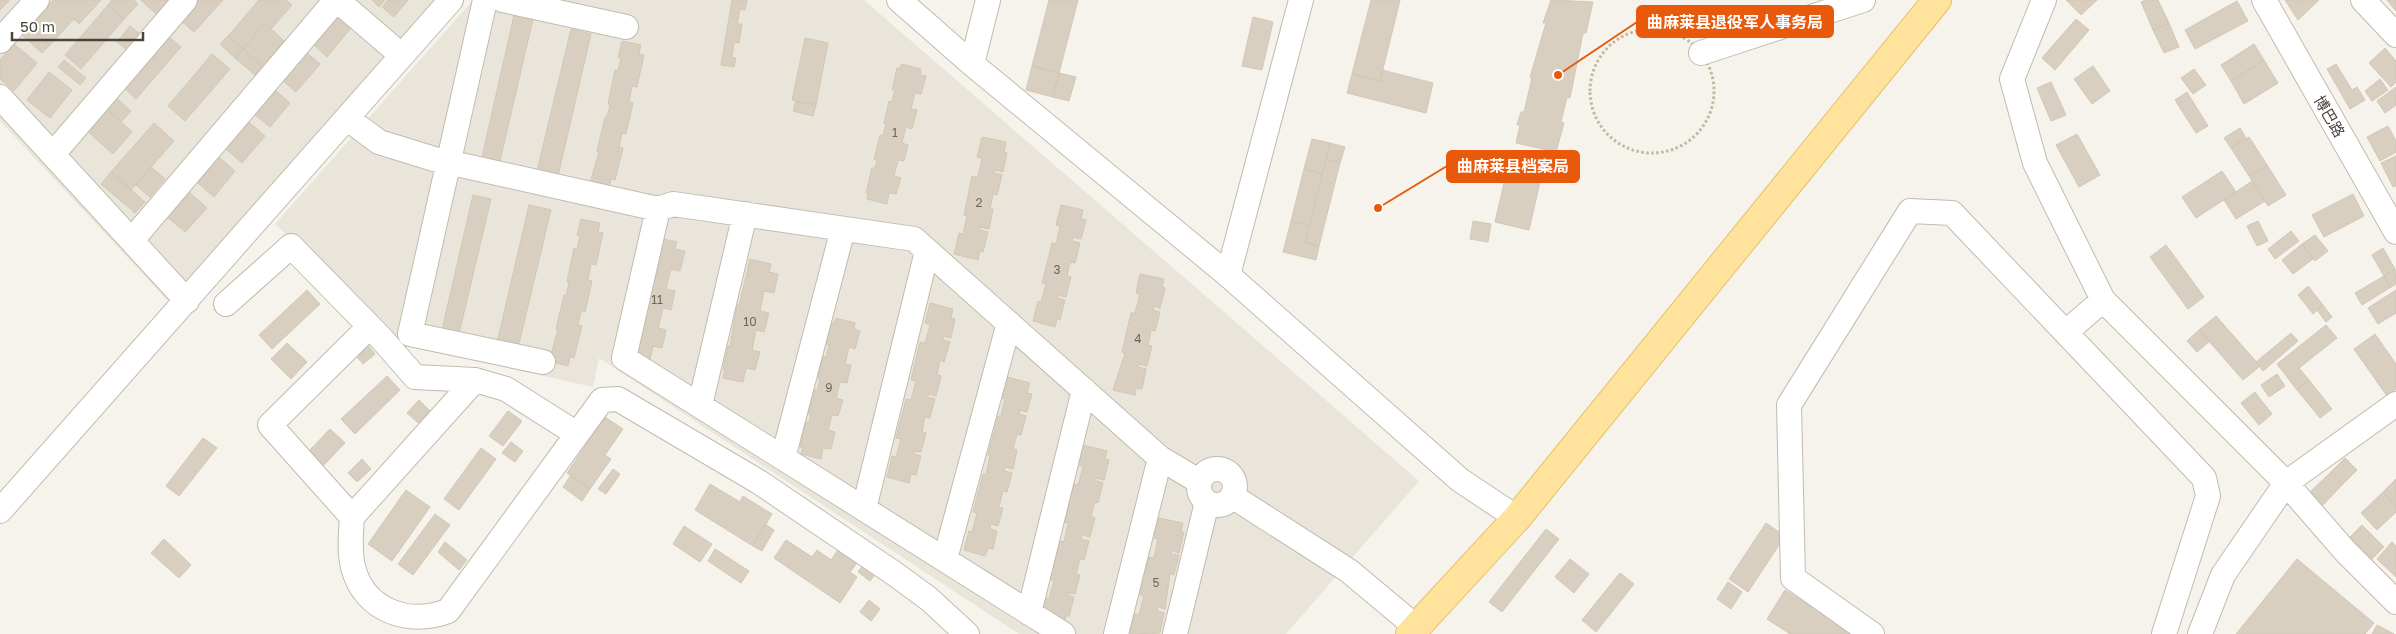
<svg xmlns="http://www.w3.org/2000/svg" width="2396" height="634" font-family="'Golos Text','Noto Sans SC',sans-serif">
  <rect width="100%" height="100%" fill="#f6f3ec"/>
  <!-- residential -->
  <path fill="#eae5da" d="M0 0H439L171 304 0 121Z
    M473 0H864L1419 481 1286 634H1019L599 358 593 387 405 345 275 224Z"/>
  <!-- building -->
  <path fill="#d8cfc1" stroke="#d3c7b4" d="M0 0 9 1 0 10Z
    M53 0H101L79 24 74 19 50 45 29 26Z
    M112 0H134L138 4 124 19 108 5Z
    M141 0H169L156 14Z
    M196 0H223L194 32 179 19Z
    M259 0H286L292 5 271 29 265 23 243 49 228 36Z
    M372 0H385L379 7Z
    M388 0H408L394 17 382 7Z
    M732 0H747L745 10 740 9 737 24H742L739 43 734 42 732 57 736 58 734 67 721 65Z
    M1049 0H1078L1059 73 1032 66Z
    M1371 0H1400L1380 81 1352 74Z
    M1551 0 1593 2 1586 33H1583L1570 98 1567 97 1561 122 1564 123 1556 152 1516 143 1520 125H1517L1521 112H1524L1532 78 1530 77 1546 23H1543Z
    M2066 0H2097L2081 15Z
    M2145 0H2158L2169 23 2153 30 2141 2Z
    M2285 0H2319L2298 20Z
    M2387 0H2396V11Z
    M2237 1 2248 21 2195 49 2185 30Z
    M108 5 124 19 81 69 65 55Z
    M514 15 533 19 500 161 482 157Z
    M336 17 350 29 327 57 313 44Z
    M1253 17 1273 22 1262 70 1242 66Z
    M2076 19 2089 30 2055 70 2042 58Z
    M265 23 284 41 262 66 243 49Z
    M2169 23 2179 47 2164 53 2153 30Z
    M29 26 50 45 42 53 22 35Z
    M130 26 140 34 127 50 117 42Z
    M571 29 591 34 558 176 537 171Z
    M166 34 181 47 136 99 121 85Z
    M228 36 243 49 235 58 220 44Z
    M805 38 828 43 816 105 792 100Z
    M622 41 641 45 639 54 644 55 637 87 632 86 629 102 633 103 626 134 622 133 619 147 623 148 615 180 611 179 609 188 590 183 599 152 597 151 605 117H607L610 105 608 104 615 70H618L621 58 618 57Z
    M14 44 37 63 14 91 0 79V60Z
    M2254 44 2264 60 2231 81 2221 65Z
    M2385 48 2396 61V82L2391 87 2369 63Z
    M243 49 262 66 255 75 235 58Z
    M306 52 320 64 296 92 282 80Z
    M212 54 230 69 185 121 168 106Z
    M64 60 86 78 80 85 58 67Z
    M2264 60 2278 83 2244 104 2231 81Z
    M902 64 921 69 920 75 926 76 921 94 915 93 911 109 917 110 912 129 906 127 902 143 908 145 904 161 898 160 894 176 901 178 896 194 889 193 887 204 867 199 868 193H866L872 168H875L877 160 874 159 880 135 883 136 886 124 884 123 889 101 892 102 895 90H892L897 68H900Z
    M2336 64 2352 90 2357 87 2365 100 2350 109 2327 69Z
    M1032 66 1059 73 1053 97 1026 90Z
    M2093 66 2110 91 2092 104 2074 79Z
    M2194 69 2206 85 2193 94 2181 78Z
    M1382 70 1433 83 1426 113 1347 93 1352 74 1380 81Z
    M49 72 72 90 50 118 27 100Z
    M1059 73 1076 77 1069 101 1053 97Z
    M2380 79 2388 90 2372 101 2365 91Z
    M2051 82 2066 115 2051 121 2037 88Z
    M2396 87V105L2385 113 2377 101Z
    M274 89 290 103 270 127 254 114Z
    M2187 92 2208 126 2196 133 2175 100Z
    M114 96 131 111 121 122 105 107Z
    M796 101 816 105 813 116 793 111Z
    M105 107 132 132 113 154 85 129Z
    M249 122 265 136 242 163 226 149Z
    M154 123 174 141 131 190 111 172Z
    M2388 126 2396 141V152L2380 161 2367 137Z
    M2240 128 2246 138 2231 148 2224 138Z
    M2077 134 2100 175 2079 187 2056 145Z
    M982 137 1006 142 1004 152 1007 153 1003 172 995 170 994 173 1002 175 997 195 993 194 990 209H993L989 229 980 227V230L988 232 983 252 980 251 978 260 954 254 959 233 963 234 967 216 964 215 972 176 978 177 982 158 977 157Z
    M2249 137 2267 165 2249 176 2231 148Z
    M1312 139 1330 143 1322 174 1304 169Z
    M1330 143 1345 147 1340 163 1326 159Z
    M2396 156V186L2393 187 2381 163Z
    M219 157 235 171 214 197 198 183Z
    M1326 159 1340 163 1319 246 1305 242Z
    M2267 165 2286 195 2268 206 2249 176Z
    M1508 166 1542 173 1529 230 1495 222Z
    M151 167 165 179 150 197 136 185Z
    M1304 169 1322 174 1309 226 1291 221Z
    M2222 171 2236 192 2196 218 2182 197Z
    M111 172 145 202 135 213 101 184Z
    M2252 181 2265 201 2236 219 2224 200Z
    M189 192 207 208 185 232 167 217Z
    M2353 194 2364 216 2324 237 2312 215Z
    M473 195 491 199 458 338 441 334Z
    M529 205 551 210 517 352 496 347Z
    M1061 205 1083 210 1081 219 1086 220 1081 239 1073 237 1072 241 1080 243 1075 263 1070 262 1067 276 1071 277 1066 297 1058 295V298L1065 300 1060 320 1057 319 1055 327 1033 321 1038 301 1041 302 1046 284 1042 283 1052 243 1056 244 1060 226 1056 225Z
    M581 219 600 223 598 232 603 233 596 265 591 264 588 280 592 281 585 312 581 311 578 325 582 326 574 358 570 357 568 366 549 361 558 330 556 329 564 295 566 296 569 283 567 282 574 248 577 249 580 236 577 235Z
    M1291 221 1309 226 1305 242 1319 246 1316 260 1283 252Z
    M1473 221 1491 224 1488 242 1470 239Z
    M2258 221 2268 241 2257 246 2247 226Z
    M2291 231 2299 241 2275 259 2268 249Z
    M2315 235 2328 251 2315 261 2302 244Z
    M656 237 677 242 675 249 685 251 680 271 671 269 666 289 675 291 671 310 663 308 658 328 666 330 662 348 653 346 650 360 630 356Z
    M2302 244 2313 259 2293 274 2282 260Z
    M2166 245 2204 297 2188 309 2150 257Z
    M2383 248 2395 269 2384 276 2372 255Z
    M750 259 771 264 769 272 778 274 774 293 764 291 760 311 769 313 764 332 756 330 752 350 760 352 755 370 746 368 743 382 723 378 725 369H723L728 346H730L737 305 739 306Z
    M2395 269 2396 284 2391 287 2384 276Z
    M1140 274 1164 279 1162 287 1165 288 1160 308 1154 306 1153 310 1160 312 1155 331 1151 330 1148 345 1152 346 1147 366 1139 364 1138 367 1146 369 1142 389 1136 388 1135 395 1113 390 1125 353 1122 352 1131 313H1135L1140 294 1136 293Z
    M2384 276 2391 287 2362 305 2355 293Z
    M2308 286 2323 305 2313 314 2298 295Z
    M307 290 320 304 272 349 259 335Z
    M2396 290V313L2378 324 2368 308Z
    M930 303 953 309 951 318 955 319 951 338 944 336 943 340 950 342 944 362 940 360 937 375 941 376 936 396 928 394V397L935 399 930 418 925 417 922 432 926 433 921 452 914 451V454L921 456 916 475 911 474 909 483 887 477 892 456 896 457 901 439 896 438 906 399 911 400 916 381 911 380 920 342 925 343 930 325 925 323Z
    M2323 305 2332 317 2326 322 2317 310Z
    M2216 316 2260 366 2243 380 2199 330Z
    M836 318 855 323 854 329 860 331 855 349 849 347 845 364 851 365 847 383 840 382 836 398 843 400 838 416 832 415 828 430 835 432 831 449 823 448 821 459 801 454 803 448 800 447 806 422 809 423 811 414H808L814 390 817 391 820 379 818 378 823 356 826 357 829 345 826 344 831 322 834 323Z
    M2326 325 2337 338 2299 368 2309 380 2297 390 2277 364Z
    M2199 330 2210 341 2197 352 2187 341Z
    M2291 333 2298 341 2263 371 2256 362Z
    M2375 334 2396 364V389L2387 396 2354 349Z
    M287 343 307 362 291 379 271 359Z
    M368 345 375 354 363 364 356 356Z
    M2277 374 2285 386 2269 397 2261 385Z
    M387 376 400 390 355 434 341 419Z
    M1007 377 1030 383 1027 393 1032 394 1027 412 1020 410 1019 414 1026 416 1021 435 1017 434 1013 449 1017 450 1013 469 1005 467 1004 471 1012 473 1007 492 1003 491 999 507 1003 508 998 526 991 524 990 529 997 531 993 549 988 548 985 556 964 550 969 531 972 532 977 513 973 512 983 474H986L990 456 988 455 998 416H1001L1005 399 1002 398Z
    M2309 380 2332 409 2320 418 2297 390Z
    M2255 392 2272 414 2259 425 2241 403Z
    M419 400 430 411 418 423 407 413Z
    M508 411 522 421 503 446 489 436Z
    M605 417 623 429 605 455 611 459 590 489 567 473Z
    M330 429 345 443 321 468 306 454Z
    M203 438 217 448 179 496 166 486Z
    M511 442 523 451 515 462 502 453Z
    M1083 445 1107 451 1105 459 1109 460 1104 480 1096 478V481L1103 483 1098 503 1095 502 1091 516 1095 518 1090 537 1082 535 1081 539 1089 541 1084 560 1080 559 1076 574 1080 575 1075 594 1068 593 1067 595 1074 597 1069 616H1066L1064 624 1040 618 1045 598 1049 599 1054 580H1050L1059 541 1064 542 1068 523 1064 522 1074 484 1078 485 1083 467 1078 465Z
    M481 448 496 459 459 510 444 499Z
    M2345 458 2357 470 2343 484 2331 472Z
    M362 459 371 469 357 482 348 473Z
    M613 469 620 474 606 494 598 489Z
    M2331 472 2343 484 2321 507 2308 494Z
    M571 475 590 489 582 501 563 487Z
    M2396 479V506L2383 492Z
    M710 484 740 502 743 496 772 514 753 546 695 510Z
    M406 490 430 507 392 561 368 544Z
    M2383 492 2396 506V512L2377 530 2361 513Z
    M435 514 450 525 413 575 398 564Z
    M1159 518 1183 523 1181 532H1184L1179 553 1172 551 1171 554 1179 555 1174 575 1170 574 1165 609 1158 607 1157 611 1164 613 1160 633 1130 634 1135 614 1139 615 1144 596 1140 595 1149 557 1154 558 1158 539 1154 538Z
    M1766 523 1785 536 1748 592 1729 579Z
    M765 524 774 530 762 551 753 546Z
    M2362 525 2384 547 2371 560 2349 538Z
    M684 526 712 544 700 562 673 544Z
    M1546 529 1559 539 1502 612 1489 602Z
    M164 539 191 565 179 578 151 553Z
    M786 540 812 557 817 550 831 560 838 550 857 563 850 572 857 577 840 603 774 558Z
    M445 542 467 560 459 570 438 552Z
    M2392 542 2396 546V577L2377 559Z
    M715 549 749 571 741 583 708 561Z
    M1570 559 1589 574 1574 593 1555 577Z
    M2297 559 2374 623 2365 634H2236Z
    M865 562 877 572 870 581 858 572Z
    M1620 573 1634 584 1596 632 1582 620Z
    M1728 582 1742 592 1731 609 1717 599Z
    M1785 590 1855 634H1790L1767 619Z
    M869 600 880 609 871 621 860 612Z
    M2377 625 2394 634H2372Z"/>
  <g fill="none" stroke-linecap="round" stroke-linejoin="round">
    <!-- minor casing -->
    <g stroke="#c2bbae" stroke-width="26">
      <path id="minor" d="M337 0 401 55
        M485 0 410 334 543 362
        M503 0 626 27
        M899 0 972 64 1228 275 1460 480 1517 518
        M2044 0 2012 79 2035 163 2103 300 2286 483 2345 551 2396 602
        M2264 0 2396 232
        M2363 0 2396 35
        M0 41 37 0
        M1701 53 1863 0
        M972 64 988 0
        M0 97 187 301
        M348 119 379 142 434 159 658 209 673 204 914 239 1160 458 1200 482
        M53 154 185 0
        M658 209 624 358 1063 634
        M132 240 336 0
        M1228 275 1301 0
        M226 304 291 246 381 338 415 377 475 380
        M369 327 270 425 352 517C351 533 349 551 353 567 364 611 409 626 448 611L602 400 618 399 759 482 895 574 929 599 967 634
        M2066 332 2103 300
        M700 405 745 214
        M783 458 843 229
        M1199 487a18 18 0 1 1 36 0a18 18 0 1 1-36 0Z
        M1232 496 1349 571 1416 627
        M864 509 927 251
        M0 511 451 0
        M352 517 475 380 506 389 577 434
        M945 559 1009 323
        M1029 613 1084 390
        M1116 634 1160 458
        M1175 634 1207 502
        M1872 634 1793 578 1789 405 1910 211 1952 213 2204 478 2208 496 2164 634
        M2200 634 2223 575 2286 483 2396 404"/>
    </g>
    <!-- major casing -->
    <g stroke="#e6c16a" stroke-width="30">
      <path id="major" d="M1410 634 1517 518 1937 0"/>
    </g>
    <!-- path -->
    <path stroke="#c4b79f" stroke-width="3" stroke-dasharray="2.5 2.5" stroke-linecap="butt" d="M1590 91a62 62 0 1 1 124 0a62 62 0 1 1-124 0Z"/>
    <!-- minor -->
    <use href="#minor" stroke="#fff" stroke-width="24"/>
    <!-- major -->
    <use href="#major" stroke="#ffe39c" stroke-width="28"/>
  </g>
  <g text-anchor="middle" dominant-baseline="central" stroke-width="4" stroke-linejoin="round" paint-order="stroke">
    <!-- number labels -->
    <g font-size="12" fill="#6e675b">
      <text x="895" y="132">1</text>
      <text x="979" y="202">2</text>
      <text x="1057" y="269">3</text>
      <text x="657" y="299">11</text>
      <text x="750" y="321">10</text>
      <text x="1138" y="338">4</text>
      <text x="829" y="387">9</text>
      <text x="1156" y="582">5</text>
    </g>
    <!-- street labels -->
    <g font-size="15" fill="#4b4439" stroke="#fff">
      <text transform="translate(2330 116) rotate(60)">博巴路</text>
    </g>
  </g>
  <!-- callouts -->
  <path fill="none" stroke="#e8590c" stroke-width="2" d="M1558 75L1637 22M1378 208L1447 166"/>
  <g fill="#e8590c" stroke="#fff" stroke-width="2">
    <circle cx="1558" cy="75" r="5"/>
    <circle cx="1378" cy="208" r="5"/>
  </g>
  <g fill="#e8590c" stroke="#e8590c" stroke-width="2">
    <rect x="1637" y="6" width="196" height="31" rx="5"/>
    <rect x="1447" y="151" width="132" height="31" rx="5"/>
  </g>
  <g font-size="16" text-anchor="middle" font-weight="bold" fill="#fff">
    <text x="1735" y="28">曲麻莱县退役军人事务局</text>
    <text x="1513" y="172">曲麻莱县档案局</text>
  </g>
  <!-- scale -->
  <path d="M12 32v8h131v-8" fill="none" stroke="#4b4439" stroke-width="2.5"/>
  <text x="20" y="32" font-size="15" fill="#4b4439" stroke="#ffffff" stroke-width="4" paint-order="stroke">50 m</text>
</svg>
